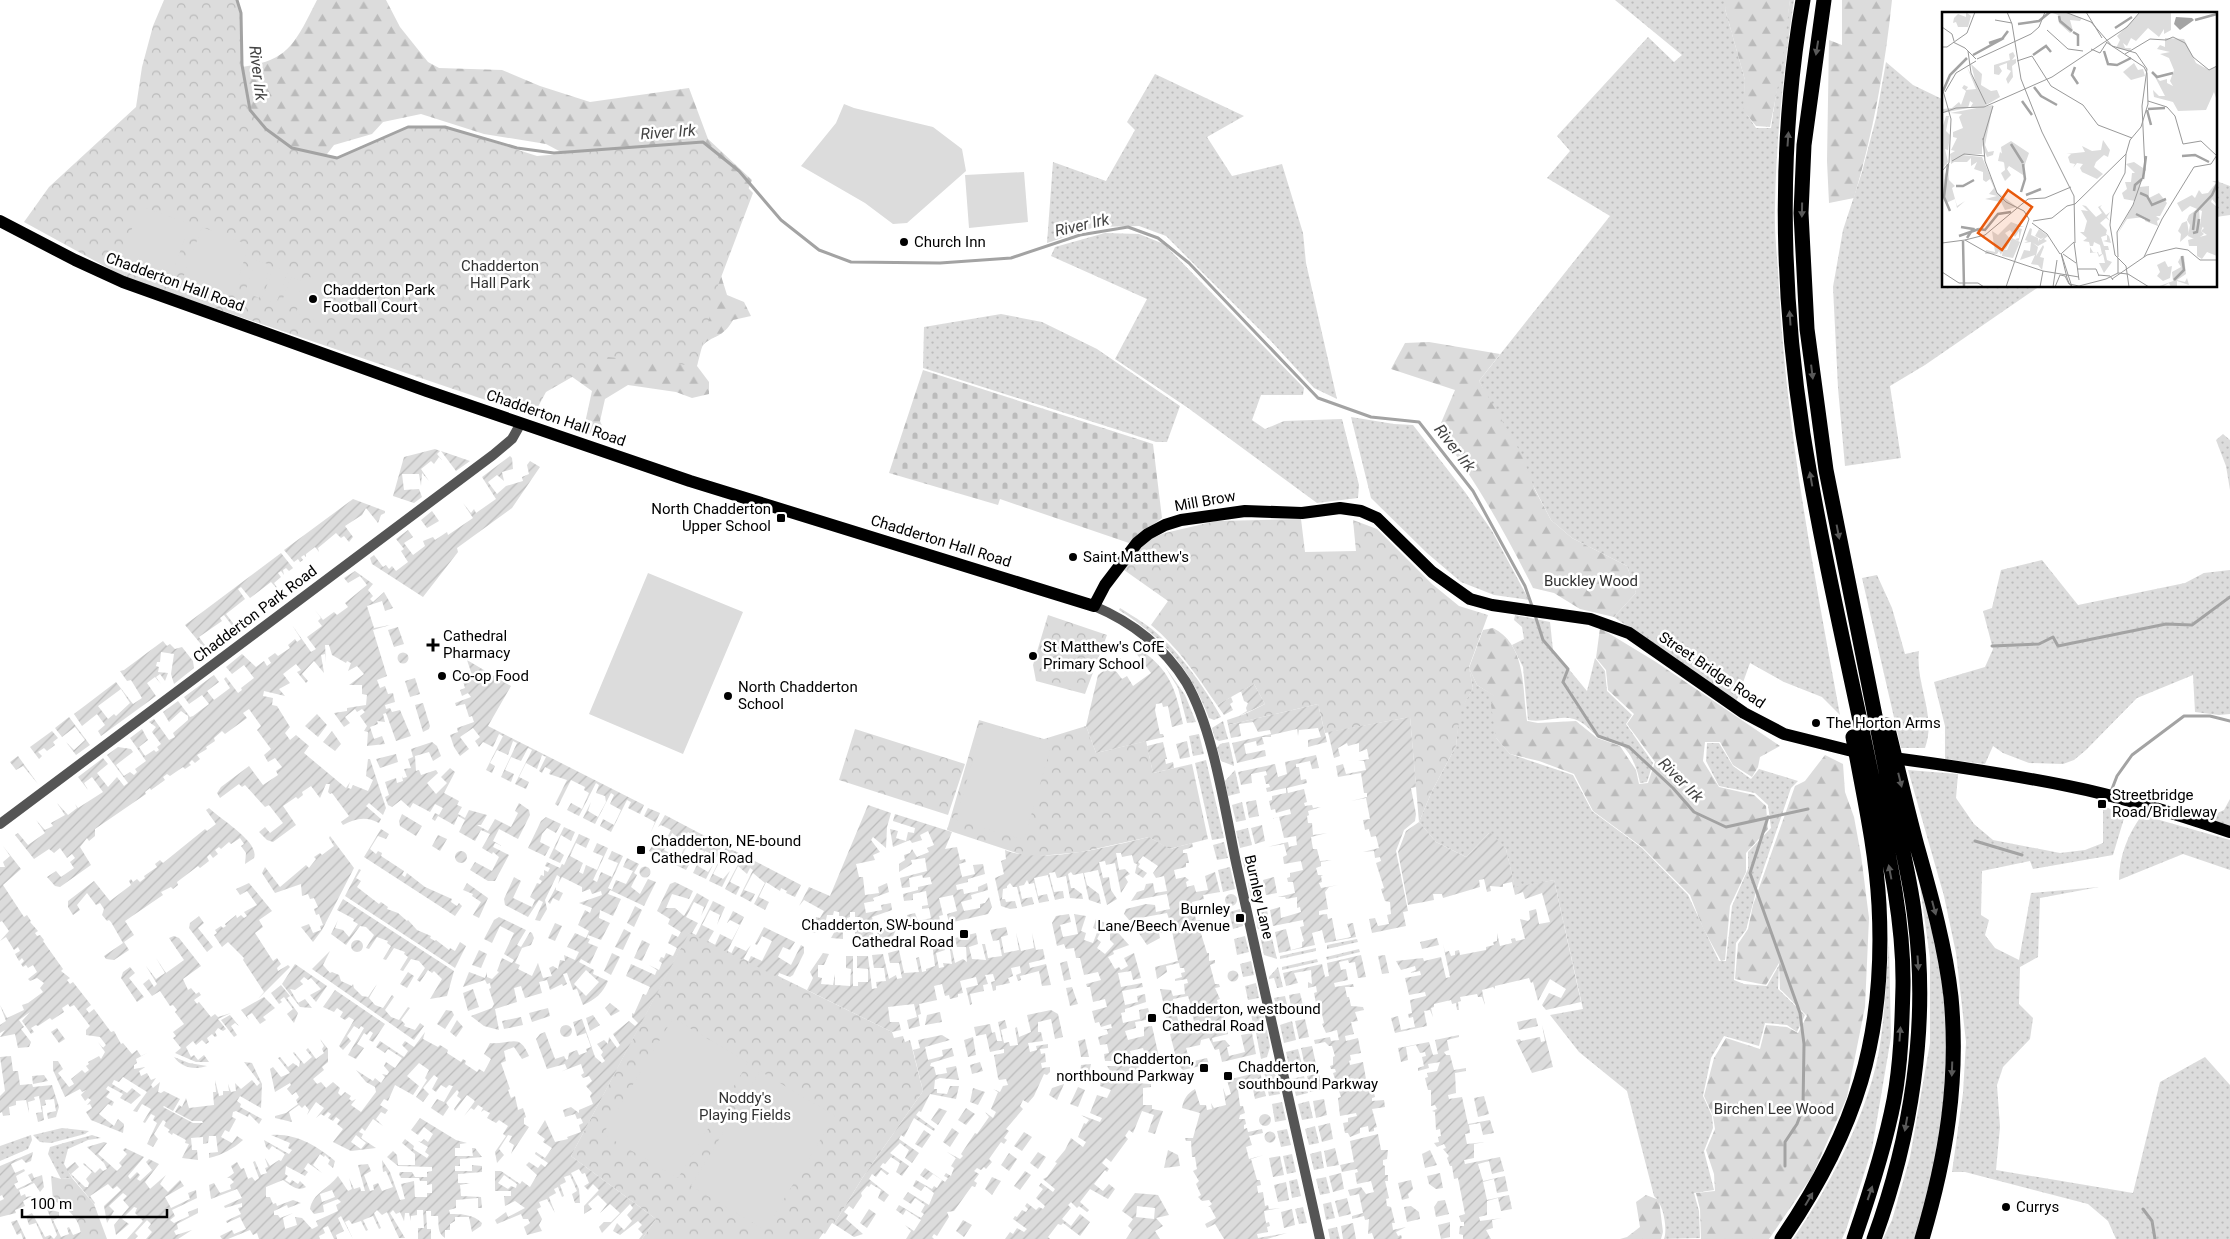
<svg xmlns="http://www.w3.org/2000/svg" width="2230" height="1239" font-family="Roboto,sans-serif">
  <defs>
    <pattern id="grass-dots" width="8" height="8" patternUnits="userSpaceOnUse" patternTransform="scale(1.25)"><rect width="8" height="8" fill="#dcdcdc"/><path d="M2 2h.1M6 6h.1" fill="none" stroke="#bbb" stroke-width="1.8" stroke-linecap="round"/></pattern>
    <pattern id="forest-firs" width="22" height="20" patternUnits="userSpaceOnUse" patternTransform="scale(1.25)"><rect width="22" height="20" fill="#dcdcdc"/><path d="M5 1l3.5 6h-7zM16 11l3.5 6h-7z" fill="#bbb"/></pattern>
    <pattern id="cemetery-stones" width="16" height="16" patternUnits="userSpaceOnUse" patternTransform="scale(1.25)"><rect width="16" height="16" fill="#dcdcdc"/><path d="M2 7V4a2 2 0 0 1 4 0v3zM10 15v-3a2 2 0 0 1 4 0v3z" fill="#bbb"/></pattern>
    <pattern id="park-crowns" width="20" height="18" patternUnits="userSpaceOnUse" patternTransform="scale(1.25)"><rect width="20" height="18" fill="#dcdcdc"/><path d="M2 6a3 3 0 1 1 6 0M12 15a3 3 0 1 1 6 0" fill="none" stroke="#bbb"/></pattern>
    <pattern id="garden-furrows" width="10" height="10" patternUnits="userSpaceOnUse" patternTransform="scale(1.25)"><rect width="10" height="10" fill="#dcdcdc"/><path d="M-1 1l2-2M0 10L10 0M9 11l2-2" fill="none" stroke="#bbb"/></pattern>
  </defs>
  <rect width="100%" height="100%" fill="#fff"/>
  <!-- grass -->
  <path fill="url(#grass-dots)" d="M1615 0H1728L1725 9 1745 80 1744 110 1756 128H1771L1790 0H1794C1784 68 1776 137 1775 207 1774 234 1778 262 1779 290 1787 433 1814 574 1840 715L1822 697 1784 682 1750 663 1736 702 1614 617 1636 593 1627 566 1572 538 1551 520 1479 381 1610 216 1547 178 1570 151 1557 136 1648 37 1674 62 1682 55Z
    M1886 62 1913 85 1944 100V286H2040L1925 365 1890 386 1901 458 1845 466 1838 388 1833 287 1843 230 1862 172 1876 118Z
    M1155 74 1244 116 1207 137 1232 176 1282 164 1303 233 1306 263 1337 399 1314 388 1269 339 1166 236 1139 226 1095 227 1047 243 1053 162 1106 181 1135 130 1127 122Z
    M2216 176 2219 182 2230 186V215L2216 217Z
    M1105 233 1139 234 1164 244 1304 388 1303 395H1261L1252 420 1265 429 1284 421 1342 419 1359 485 1358 498 1317 503 1188 408 1115 359 1147 299 1051 256 1055 247Z
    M1001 314 1042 322 1097 349 1180 406 1167 442H1156L923 368 924 327Z
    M1351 417 1394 424 1413 425 1465 492 1492 531 1529 600 1494 595 1461 582 1427 553 1371 498Z
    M2223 434 2230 440V490L2226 466 2216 440Z
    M2042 560 2078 605 2185 583 2204 573 2230 570V714L2219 715 2195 712 2193 675 2137 698 2086 750 2074 760 2063 764 2029 763 2003 753 1993 746 1985 764 1945 759V726L1934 682 1985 667 1993 649 1983 611 1992 608 2001 570Z
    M1877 575 1892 608 1905 654 1919 651C1915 684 1937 715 1925 748H1901L1862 578Z
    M1120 608C1134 617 1149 625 1161 637 1183 657 1207 691 1221 717L1214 720 1209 718C1189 666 1165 640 1119 610Z
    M1515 615 1550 622 1553 650 1587 691 1595 658 1605 671 1607 691 1632 715 1626 724 1653 763 1647 782 1640 783C1638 771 1632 753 1621 745 1616 740 1606 741 1599 737 1591 732 1585 722 1574 719 1559 715 1544 723 1528 720L1523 667 1512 645 1524 639 1522 627 1514 620Z
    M1164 665 1185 695 1196 722 1187 723 1178 688Z
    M1469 668 1477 685 1495 696 1496 738 1510 754 1573 775 1592 811 1642 848 1688 895 1719 961H1726L1732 906 1748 869V852L1771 828 1768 805 1755 793 1719 786 1706 761 1707 743H1719L1733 766 1751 779 1759 769 1798 781 1791 788 1757 888 1746 930 1736 943 1734 980 1744 984 1767 986 1779 965 1778 989 1805 1015 1797 1032 1787 1025 1765 1023 1759 1046 1724 1036 1711 1058 1703 1096 1712 1116 1713 1128 1704 1151 1714 1190 1694 1193 1699 1211 1700 1238 1664 1239C1668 1228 1663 1203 1654 1196L1627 1091 1579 1052 1550 1015 1583 1009 1554 880 1515 888 1506 849 1489 833 1466 857 1436 842 1419 822 1432 791 1456 746 1459 712 1473 688Z
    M1223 721 1228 739 1219 741 1215 739 1212 728Z
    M1199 734 1204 754 1193 756 1189 736Z
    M1229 742 1234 764V766L1221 761 1217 748 1220 744Z
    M1206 760 1224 838 1212 840 1195 763Z
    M1235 770 1240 793 1228 796 1225 781Z
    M1908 770 1958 774 1956 798 1974 824 1993 840 2060 853 2085 850 2103 843V806L2125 815 2113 855 2033 869 2030 861 1982 871 1981 915 1989 920 1985 935 1995 948 2019 960 2031 893 2099 887 2040 898 2038 957 2020 967 2019 1004 2033 1018 2030 1039 2003 1067 1997 1085 2000 1127 1996 1170 2133 1193 2160 1082 2205 1057 2230 1085V1239H2116L2108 1221 2088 1204 1965 1172H1952L1963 1093 1966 1042 1956 953 1944 896Z
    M2230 799V829L2202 820 2224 810Z
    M1242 802 1246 820 1236 822 1232 805Z
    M2142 815 2230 840V870L2183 854 2119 880C2119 856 2128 834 2142 815Z
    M1248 828 1252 845 1240 848 1236 831Z
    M1224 842 1228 858 1217 860 1213 845Z
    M1254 855 1258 871 1246 874 1242 858Z
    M1917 865 1933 926 1946 1003 1949 1047 1941 1146 1917 1239H1883L1892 1220 1910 1157 1930 1043V958Z
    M1230 867 1235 889 1223 892 1218 870Z
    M1260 880 1263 896 1251 899 1248 883Z
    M1225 900a6 6 0 1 1 12 0a6 6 0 1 1-12 0Z
    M1240 909 1243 926 1233 929 1229 912Z
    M1267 910 1270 926 1258 929 1255 913Z
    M1271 934 1277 959 1264 955 1260 936Z
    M1245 936 1249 952 1237 955 1234 939Z
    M1357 939 1358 942 1327 949V945Z
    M1889 942 1891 1037 1872 1149 1846 1230 1842 1239H1793C1828 1189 1866 1117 1878 1056 1885 1019 1886 980 1889 942Z
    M1316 948V951L1280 959V956Z
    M1359 949 1360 952 1327 960 1326 957Z
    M1317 959 1318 962 1282 970V967Z
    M1251 961 1254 975 1243 977 1240 964Z
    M1278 967 1283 987 1277 988 1274 978 1269 979V977Z
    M1256 983 1259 998 1248 1000 1245 986Z
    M1285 996 1289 1013 1279 1015 1274 998Z
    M1261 1007 1265 1021 1253 1024 1250 1009Z
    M1292 1021 1296 1040 1284 1043 1280 1025Z
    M1267 1030 1270 1047 1267 1057 1261 1059 1256 1033Z
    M1298 1049 1303 1068 1290 1070 1286 1052Z
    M174 1057 189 1063 207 1066C194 1070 182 1068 174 1057Z
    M1263 1067C1278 1069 1277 1081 1280 1094L1269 1096Z
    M1304 1076 1308 1093 1296 1096 1292 1079Z
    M1309 1101 1313 1118 1302 1120 1298 1104Z
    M1282 1102 1286 1120 1275 1122 1272 1104Z
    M1315 1126 1319 1143 1309 1145 1305 1129Z
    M62 1128 89 1131 85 1134 51 1143 40 1142 33 1135Z
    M1287 1129 1291 1145 1281 1147 1277 1131Z
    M31 1135 32 1140 28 1149 0 1161V1146Z
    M92 1135 101 1138 88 1140 68 1149 64 1164 72 1178 61 1179 48 1154 50 1147Z
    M1321 1151 1324 1168 1314 1170 1310 1154Z
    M1292 1154 1296 1172 1287 1174 1283 1156Z
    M1326 1177 1330 1193 1320 1195 1316 1179Z
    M1297 1179 1301 1196 1292 1198 1289 1181Z
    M1331 1202 1335 1218 1326 1220 1323 1204Z
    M1303 1207 1307 1223 1299 1224 1295 1209Z
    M1337 1227 1340 1239H1330L1328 1229Z"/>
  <!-- forest -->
  <path fill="url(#forest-firs)" d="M317 0H386L400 27 428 62 439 68 502 70 540 86 590 102 689 88 708 139 752 180 744 200 576 160 546 144 484 134 421 114 383 122 372 134 334 145 324 158 370 266 158 24 225 69C286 63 291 52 317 0Z
    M1726 0H1790L1782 65 1770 127 1756 126 1743 110 1745 80 1725 9Z
    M1842 0H1892C1885 68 1873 133 1854 198L1829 203 1827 161 1829 40 1842 45Z
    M718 266 727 295 744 302 751 316 733 320C718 347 701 329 697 366L709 382V394L692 398 676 392 628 385 605 399 600 421 607 437 583 432 592 391 547 359Z
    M1429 342 1500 354 1479 381 1522 455 1535 490 1551 520 1572 538 1627 566 1636 593 1614 617 1580 609 1554 593 1533 588C1505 532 1475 479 1438 430L1455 390 1391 369 1405 343Z
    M1493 628C1527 645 1522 690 1527 721L1538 723 1576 721 1597 738 1620 746 1636 770 1639 784 1648 783 1655 762 1627 724 1634 714 1608 690 1606 670 1596 658 1600 628 1656 662 1780 746 1760 757 1758 767 1752 777 1733 765 1720 742H1705L1703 761 1719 787 1754 795 1766 806 1768 829 1746 853V872L1730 906 1725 960 1721 961 1703 928 1690 895 1642 847 1593 811 1574 774 1539 761 1510 754 1496 738 1491 705 1494 696 1477 685 1469 668 1483 630Z
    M1825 755 1843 764 1845 792 1854 817 1861 855 1869 918 1865 1007 1847 1097 1812 1176 1769 1239H1701L1700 1209 1696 1193 1715 1191 1714 1174 1706 1150 1715 1129 1713 1116 1704 1096 1714 1058 1726 1038 1760 1049 1766 1025 1787 1027 1798 1033 1807 1016 1780 989 1779 963 1766 985 1735 979 1738 944 1748 929 1753 905 1795 786 1805 781Z
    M1646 1195 1659 1200 1663 1232 1661 1239H1620L1627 1237 1640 1227 1636 1202Z"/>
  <!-- cemetery -->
  <path fill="url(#cemetery-stones)" d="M923 370 1153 444 1162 518 1129 543 1000 499 998 505 889 473Z"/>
  <!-- park -->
  <path fill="url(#park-crowns)" d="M164 0H237L241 13 242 65 250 110 266 129 292 148 337 158 408 127H445L537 156 703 142 753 193 717 288 697 366 607 357 546 392 533 416 128 279 24 222 49 187 136 107 142 67 153 26Z
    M1301 519 1305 552 1356 551 1353 520 1377 529 1432 584 1459 606 1488 615 1469 667 1473 688 1460 712 1456 746 1432 791 1419 822 1410 717 1325 733 1318 704 1228 725 1227 720 1245 714 1265 704 1254 684 1217 705C1197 676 1178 647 1151 625L1168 601 1124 570 1147 540 1165 533 1216 521Z
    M1048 615 1107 635 1085 694 1036 681 1033 665Z
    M979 720 1044 739 1086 726 1096 753 1146 741 1153 773 1192 764 1208 839 1169 849 1149 837 1081 852 1029 857 947 830Z
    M855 729 965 764 948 815 839 780Z
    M689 932 892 1032 894 1038 903 1036 905 1042 910 1040 923 1091 863 1177 834 1224 832 1223 825 1234 823 1233 819 1239H642L656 1219 571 1156Z
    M51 1176 61 1179 72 1178 94 1204 107 1239H81C82 1220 68 1208 53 1200Z"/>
  <!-- garden -->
  <path fill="url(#garden-furrows)" fill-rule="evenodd" d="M435 449 440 451 437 454 442 460 439 457 434 464 431 461 421 469 429 481 422 473 421 486 419 474H402L404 490 419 489 422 497 414 503 393 496 404 457Z
    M441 451 470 461 456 471Z
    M510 456 512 458 513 469 502 472 504 481 497 475 488 482 497 494 506 486 523 481 522 477 529 474 527 465 530 461 540 467 512 508 457 548 458 552 423 597 372 564 370 558 374 555 383 567 386 565 389 569 392 566 396 571 408 562 401 551 404 549 396 539 408 530 413 537 404 543 413 555 425 546 423 541 433 537 435 540 447 532 448 535 473 518 463 503 471 513 474 509 476 513 496 499 482 477Z
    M353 499 385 511V513L381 515 378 523 366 508 362 515 345 526 353 537 349 542 344 536 341 538 336 533 318 548 319 552 315 547 306 554V557L304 555 301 557 303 560 300 562 298 559 294 562 284 550Z
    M432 511 439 521 427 528 421 520Z
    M281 553 293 568 289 571 286 568 283 570 284 575 281 571 278 573 281 577 274 583 280 592 271 582 250 598 241 587 238 589 245 599 226 614 236 627 234 628 224 615 220 618 222 621 199 637 207 648 205 649 185 625Z
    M355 571 373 584 368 590 373 596 370 599 373 602 384 592 393 608 385 611 382 601 367 606 374 628 390 625 373 630 387 676 377 680 380 688 385 686 388 694 393 693 395 702 385 705 386 709 390 708 392 712 400 710 411 736 396 741 386 713 383 714 385 722 377 721 378 724 370 727 374 739 382 736 385 744 367 746 368 732 364 731 367 726 360 716 365 712 362 709 357 712 355 709 345 717 350 723 344 727 334 713 347 711V708L366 705 367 695 362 694V685H349L364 674 357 666 348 671 351 663 347 661 346 663 332 655 329 645H325L326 662 325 654 321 655 324 673 314 661 302 674 308 681 306 683 297 672 301 670 296 664 283 674 290 683 279 689 285 696 264 691 263 696 273 698 272 705 277 706 290 727 285 733 290 740 296 735 309 746 304 753 346 788 350 782 348 788 351 789 353 785 368 791 373 780 366 776 368 759H370L386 808 383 815 369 803 366 806 381 819 379 823C367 816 355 818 343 825L341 822 349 816 332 793 330 794 328 792 330 784H326L320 798 311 786 302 792 303 795 298 799 296 797 283 806 296 825 273 842 267 840 259 832 265 827 270 833 283 823 269 805 265 807 245 785 242 787 239 784 220 798 217 793 221 787 249 766 263 785 278 775 276 771 282 767 275 758 268 762 264 755 271 749 257 730 261 726 249 709 243 713 247 718 225 734 222 731 214 738 215 741 206 747 207 749 197 755 200 759 195 763 192 760 189 763 191 765 185 769 183 767 170 776 167 774 163 777 165 780 151 790 150 788 145 792 146 794 95 829V836L89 841 87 838 80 847 91 865 60 887 55 886 47 877 56 871 61 877 74 868 70 862 75 858 72 854 67 858 60 848 54 853 49 849 34 859 15 835 18 833 28 845 45 833 36 820 45 830 53 826 51 823 65 815 57 803 68 815 77 808 75 804 78 808 103 792 92 777 84 783 88 790 78 777 103 758 108 764 97 773 108 787 117 777 124 786 128 783 107 755 118 747 131 749 133 752 116 765 124 776 130 772 134 775 137 772 135 769 146 761 130 738 142 729 148 740 139 747 145 756 154 750 156 752 159 750 157 747 161 744 152 732 156 727 149 722 154 719 169 740 175 737 173 733 188 720V716L181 711 169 722 163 712 178 701 190 717 193 716 209 704 202 695 189 704 184 697 214 675 219 682 207 691 214 700 230 688 224 679 226 677 238 693 242 690 241 688 254 678 244 665 232 674 226 667 242 654 256 667 264 661 267 666 271 663 268 658 275 653 278 656 290 648 288 645 295 639 297 642 301 639 292 625 311 652 316 649 307 637 322 626 318 621 321 618 315 610 323 620 334 612 337 615 348 607 345 603 367 585 360 576 348 583 344 578Z
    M398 627 404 644 394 647 388 630Z
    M163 641 167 646 170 644 175 649 182 647 193 661 194 668 174 684 171 674 174 654 161 652 160 662H157L156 666 159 667 158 672 168 673 165 681 160 674 156 677 161 684 155 677 147 683 156 696 101 736 98 731 105 725 97 714 82 726 74 714 116 682 133 704 142 698 131 680 127 681 120 671 124 670ZM121 689 130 703 116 716 114 714 108 719 98 706Z
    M1139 648C1171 672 1175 687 1183 724L1172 727 1168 706 1163 707 1162 703 1156 704 1155 710 1160 734H1163L1164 737 1096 753 1086 726 1098 675 1120 658 1121 659 1112 666 1122 679 1127 676 1133 686 1151 673 1136 653Z
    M397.5 658a5.5 5.5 0 1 1 11 0a5.5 5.5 0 1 1-11 0Z
    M467 660 511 686 488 726 644 805 640 814 628 808 631 802 627 800 611 832 600 826 603 819 614 825 621 810 610 804 614 795 611 793 595 824 583 818 591 802 588 811 598 817 606 802 605 796 596 793 599 785 596 783 579 816 567 810 571 803 582 809 589 793 584 790 585 787 571 780 558 806 555 804 567 780 549 774 551 770 545 767 542 773 539 771 546 757 542 755 537 769 526 763 519 777 529 782 526 789 515 784 532 750 528 748 521 761 511 757 505 770 514 774 511 782 501 777 517 743 513 741 508 755 497 750 490 763 495 766 492 773 486 770 503 736 499 734 493 747 483 742 479 747 475 741 480 737 473 728 460 737 469 749 460 756 454 747 450 735 458 732 457 728 474 722 472 716 469 717 465 704 456 706 455 703 471 697 468 693 462 696 460 690 465 688 463 681 473 678Z
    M415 678 420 694 410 697 405 681Z
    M1254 684 1265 704 1239 716 1247 711 1246 708 1248 703 1244 701 1241 691Z
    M1231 697 1233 702 1230 704 1233 710 1224 715 1217 705Z
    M423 703 430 726 429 729 423 732 415 705Z
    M1318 704 1327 742 1308 747V740L1321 737 1318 728 1299 730 1298 736 1297 729 1271 735V737H1262L1264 744 1257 746 1256 741 1244 744 1246 754 1265 750 1266 756 1237 763 1232 743 1271 734 1270 730 1258 732 1253 722 1239 724 1241 736 1231 738 1228 725Z
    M317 714 327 725 318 737 305 726Z
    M69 717 90 745 76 755 66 742 74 750 85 740 75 727 62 737 55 728Z
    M1410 717 1416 787 1411 788 1416 814 1415 821 1404 830 1396 851 1408 911 1403 912 1406 926 1372 933 1369 919 1375 918 1378 926 1389 924 1387 915 1391 914 1390 902 1385 901 1381 889 1384 888 1376 863 1381 861 1380 857 1375 858 1374 851 1363 852 1379 848 1376 836 1371 837 1369 829 1365 830 1363 820 1370 819 1366 798 1351 801 1367 797V793H1364L1361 773 1338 777 1336 766 1343 764 1346 774 1366 770 1364 761H1358L1369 759 1367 749 1359 752V743L1348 746 1347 743 1338 748 1340 756 1334 758 1328 732Z
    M52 731 58 738 53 742 55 745 47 751 44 748 38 752 42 756 39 759 30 747Z
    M332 731 341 744 335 751 323 742Z
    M1187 741 1190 757 1180 759 1176 744Z
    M432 742 437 746 441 756 433 761 429 752 415 756 416 771 419 770 421 775 436 770 438 773 427 783 436 794 447 783 441 777 450 768 455 772 444 793 459 801 457 805 462 807 458 814 465 818 469 810 487 815 481 825H477L488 831 495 819 511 827 518 813 515 811 519 803 529 810 530 815 518 839 499 829 493 841 502 846 495 843 493 847 509 855 495 881H488L470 870 475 862 492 871 499 857 493 852 492 854 482 848 490 834 481 830 475 841 459 832 465 820 458 816 454 825 438 816 435 821 432 819 435 813 439 815 443 808 435 804 430 812 413 803 410 808 401 800 392 807 388 805 385 797 389 795 385 782 396 778 397 783 403 781 402 776 403 778 407 777 404 769 411 768 408 759 413 757 411 749Z
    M1163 742 1167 759H1165L1166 764 1173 762 1174 768 1153 773 1147 746Z
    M396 754 398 762 380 768 376 759Z
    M1316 755 1319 768 1312 769 1310 761 1296 764V767H1299L1301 780 1306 779 1307 783 1287 788 1288 793 1304 789 1307 802 1304 803 1305 806 1312 805 1313 808 1321 807 1308 811 1309 815 1307 816 1308 823H1312L1313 835 1327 833 1311 837 1313 849H1317L1320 861 1332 860 1321 862V866L1316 868 1318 875H1323L1321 876 1322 882 1319 883 1321 888 1338 885 1329 887 1325 892 1328 909 1319 911V915L1327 914 1328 919 1332 918 1336 940 1351 937 1347 924 1353 923 1356 937 1325 943 1322 930 1312 933 1315 945 1279 953 1275 932 1286 929 1291 950 1302 947V942L1304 941 1300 927 1304 926 1303 920 1273 926 1270 910 1280 907 1281 918 1301 912 1300 907 1297 908V897L1286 899 1285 897H1278L1295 893 1293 882H1288L1287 878 1290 877V873L1303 870 1301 861 1284 864 1283 857 1287 855 1284 844 1267 847 1288 842 1289 847 1297 845 1296 836 1284 838 1279 817 1261 821 1291 814 1290 809 1276 813 1275 809 1271 810 1269 801 1272 800V796L1286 793V788L1267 792 1266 788 1270 787 1269 784H1266L1264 776 1267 775 1266 771 1251 774 1252 783 1241 785 1238 772 1275 764 1278 777 1287 774 1285 762Z
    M18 756 38 784 23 766 16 770 10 762Z
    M1256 800 1259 816 1249 818 1246 802Z
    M868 805 891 813 887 827 886 848 873 837 871 840 880 852 873 855 875 860 856 864 859 877H863L865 895 879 893 878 887 887 883 889 892 873 898 874 901 864 903 866 913 882 910 881 905 891 903 892 910 872 917 874 926 871 927 875 939 855 940V930H861L860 917H855V912H850V917L847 918V932H843V939L831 938 836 929H842L843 916H839V912L834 911 833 915H827L826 920H822L815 933 809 931 816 917 820 918 824 911 804 900 799 906 809 887 830 896Z
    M209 808C220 819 260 842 254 858L245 864 246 853 241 846 244 844 240 838 231 844 229 842 221 849 219 847 215 850 218 854 213 858 210 854 207 857 209 861 200 868 198 866 177 882 178 885 173 889 171 887 161 892 163 895 125 921 134 935 124 942 129 950 114 960 106 959 104 956 123 943 111 922 109 920 107 921 102 915 104 909 100 903 96 905 87 893 77 905 80 910 73 915 68 907V901L94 881 110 901 131 885 129 881 131 879 133 882 137 879 140 882 145 878 144 876 157 867 155 864 160 860 163 863 205 829 207 831 216 824 206 810Z
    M648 808 660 813 650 834 655 822 644 816Z
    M402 814 422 826 416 836 400 826 399 821Z
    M895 814 952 832 945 849 957 847 960 860 965 859 966 862 959 864 962 877 975 874 973 865 983 864 985 874 968 879V882L956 885 957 890 963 889 964 894 978 891V887L987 883 988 890 971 895 972 899 961 902 964 911 980 908V904L985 903 989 897 992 907 988 914 949 923 947 914 957 911 953 895 939 898 943 915 939 916 941 925 916 930 909 926 907 915 915 913 918 921 931 918 929 908 922 909V906L928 905 926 891 913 894V900L904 901 903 894 918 890V887L932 884 930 877 923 878 922 875 909 878 910 887 902 888 900 878 927 871 925 858 911 860 912 864 899 872V864L905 860 904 855 910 853 912 849 917 857 929 852 927 848 934 845 928 831 920 835 922 840 912 843 910 840 893 847 890 829 898 831 896 838 906 841 908 832 914 833 915 828 893 821Z
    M665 815 722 845 717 857 705 851 698 866 708 872 714 863 706 879 693 873 704 851 696 848 698 843 690 839 681 858 690 863 686 870 676 865 691 834 688 832 683 841 672 833 664 850 676 856 673 863 649 851 653 844 662 848 671 830 661 825 658 827Z
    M546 817 561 824 556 833 547 828 542 834 540 842 550 847 545 856 528 848 541 821Z
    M1419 822 1436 842 1466 857 1490 832 1506 849 1515 887 1554 880 1581 1002 1546 1010 1542 1005 1549 993 1561 998 1566 989 1550 979 1538 1001 1533 982 1531 983 1529 978 1495 986V989L1493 987 1482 990 1485 1005 1482 997H1478L1477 994 1460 997 1461 1001 1458 1002 1459 1010H1457L1456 1003 1452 1004 1451 1000 1434 1004V1007L1431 1008 1433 1017 1430 1010 1424 1011 1427 1026 1395 1033 1391 1018 1398 1016 1401 1030 1415 1027 1413 1017 1409 1018 1408 1014 1412 1013 1410 1000 1426 996 1425 992 1409 995 1405 978 1421 975 1420 971 1409 973 1416 970 1415 966 1401 970 1396 961 1423 958 1424 961 1441 957 1446 978 1450 977 1443 944 1445 952 1449 951 1451 956 1455 955V951L1459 950 1460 955 1486 950V947L1494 945 1493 942 1497 941V933L1500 946 1512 943 1511 939 1515 938 1516 941 1525 939 1520 919 1528 921 1530 919 1529 911 1536 909 1539 924 1550 922 1542 893 1525 899 1523 892 1515 895 1512 882 1503 884V887L1490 886 1491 891 1487 892 1484 879 1479 880 1480 887 1443 898 1442 894H1433L1434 900 1408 905 1398 852 1406 831Z
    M1262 825 1265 841 1255 844 1251 828Z
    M564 827 575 832 571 841 561 835 555 849 564 855 560 863 549 858Z
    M381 829 389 834 386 839 378 836 370 849 376 854 378 851 382 853 381 856 404 871 402 875 405 877 407 873 425 887 452 899 451 902 457 906 459 903 462 906 455 916 364 857Z
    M579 834 590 839 586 848 576 843 570 856 583 863 579 872 583 874 586 865 597 870 603 856 593 852 597 843 608 848 593 880 597 882 601 872 612 877 618 863 608 859 612 851 623 856 608 888 612 890 616 880 626 884 633 871 623 867 627 858 639 864 634 873 637 875 631 887 640 894 648 879 656 882 644 906 610 890 608 894 621 899 613 916 600 910 599 918 610 923 601 940 588 935 587 938 590 939 588 943 598 947 590 964 581 959 579 962 594 970 593 974 608 981C603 993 595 1000 583 1005L577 989 573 990 567 973 563 974 567 984 563 986 562 984 550 990 547 980 539 982 542 993 525 998 521 986 514 988 517 1002 495 1009 499 1030 484 1026 471 1016 492 1008 494 1004 489 989 491 988 490 983 487 984 485 980 463 987 469 972 485 978 487 972V977L492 979 499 972 497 971 502 958 512 963 514 960 504 954 514 933 500 926 492 943 484 939 494 920 499 917 526 930 517 945 521 947 530 932 532 933 534 938 531 945 522 948 515 963 520 965 518 969 532 976 538 963 543 978 552 976 549 968 553 966 558 969 560 960 565 961 564 955 575 960 579 952 567 947 575 933 586 938 589 931 578 925 585 910 590 913 592 908 579 903 602 895 601 891 592 894 590 889 582 892V887L562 877 558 884 560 877 557 875 545 900 547 909 540 921 535 920 543 902 539 900 528 917 505 905 504 899 514 877 521 881 513 898 532 907 535 900 530 897 537 883 540 884 542 881 539 879 541 875 544 876V870L548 872 550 868 545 866 547 862 560 868 562 864 564 865ZM586 970 599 982 586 996 574 984Z
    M438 835 447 839 440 851 432 846Z
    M330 836 354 868 322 930 313 942 301 927 309 924 313 933 321 930 320 926 323 925 319 914 316 915 314 909 318 907 314 898 310 899 308 894 302 896 301 884 275 893 262 873 265 867 280 887 306 865 309 868 316 859 314 857 320 853 322 855 334 846 329 838Z
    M1149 837 1170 849 1192 843 1193 847 1183 850V853H1187L1189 863H1186V867L1174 870 1176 879 1185 877 1189 880 1186 882 1187 887 1194 885 1196 892 1208 890 1205 876 1215 872 1220 892 1203 895 1204 899 1192 902 1196 920H1201L1202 926 1199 927 1207 953H1209V961L1215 960V963L1210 965 1215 984H1219L1220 987 1215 988 1220 999 1217 1000 1219 1008H1222L1228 1034 1212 1038 1213 1042 1225 1040 1230 1046 1227 1047 1229 1056 1245 1052 1241 1035 1252 1033 1256 1054 1222 1062 1219 1049 1215 1050 1209 1038 1201 1040 1200 1045 1186 1048 1190 1062 1207 1058 1209 1064 1183 1070 1178 1065 1170 1034 1200 1024 1199 1020 1194 1021 1192 1012 1177 1016 1179 1024 1168 1026 1166 1017 1192 1009 1188 996 1173 999 1174 1008 1165 1010 1160 989 1171 990 1173 996 1185 994 1184 984 1188 983 1187 979 1175 981V979L1182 977 1181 973 1185 972 1184 968H1180L1179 963 1166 966 1167 972 1157 979 1155 967 1178 961 1172 931 1159 933 1160 938 1147 945 1134 926 1145 923 1157 926 1159 931 1172 928 1167 913 1129 920 1124 914 1126 909 1146 904 1155 905 1156 912 1170 909 1167 894 1131 901 1137 892 1144 890 1146 884 1153 883 1155 893 1167 891 1164 876 1156 878 1153 873 1158 866 1143 856 1138 862 1140 864 1138 867 1147 873 1143 878 1135 873 1137 864 1134 863 1132 855 1122 857 1121 853H1116L1119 870 1125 869 1130 874 1125 877 1128 882 1121 893 1115 863 1106 865 1105 861 1099 862 1103 878 1109 877 1111 890 1117 899 1107 905 1098 870 1084 873 1087 885 1099 894 1101 904 1089 900 1083 873 1073 875 1071 872 1068 874 1071 888H1074L1082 894 1083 899 1070 898 1066 876 1057 878 1055 872 1049 873 1054 892 1063 891 1064 898 1055 900 1048 875 1034 878 1038 896 1047 894 1049 901 1039 903 1034 883 1029 884 1027 880 1024 885 1019 886 1022 899 1032 897 1034 904 1022 907 1017 887H1013L1010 883 1007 886V888L1003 889 1002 899H1005L1006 902 1015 901 1017 908 1010 909 1001 906 995 878 1004 874 1001 861 1006 859 1005 850C1042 865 1111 846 1149 837Z
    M3 846 21 869 3 885 24 917 27 915 31 921 30 922 38 931 35 933 37 936 40 935 44 940 43 941 63 969 61 971 70 978 67 980 70 984 73 982 91 1005 86 1009 89 1013 94 1009 111 1032 114 1031 121 1044 123 1043 132 1054 137 1050 141 1056 147 1053 136 1059 137 1063 134 1065V1069L145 1067 139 1071 141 1076 147 1073 151 1080 156 1078 151 1085 153 1088 160 1082 158 1092 161 1093 164 1091 180 1099 173 1111 164 1106 163 1107 193 1123H203L202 1121H192L175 1112 179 1105 182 1107 186 1098 189 1108 214 1105 213 1092H216L215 1080 219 1096 223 1095V1091H229L228 1084 231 1092 236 1091 235 1083 241 1089 252 1080 257 1086 260 1083 244 1062 252 1063 262 1084 261 1108 240 1096 237 1101 241 1104 240 1107 262 1119 259 1124 249 1114 248 1117 236 1111 233 1112 232 1117 236 1119 229 1132 225 1130 221 1137 232 1143 237 1136 243 1140C233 1149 222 1155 209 1158V1153L218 1152 216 1136H209L208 1143 203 1144V1137L191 1138 192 1150H197L198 1160 182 1158 189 1144 185 1143 186 1140 173 1133 172 1135 168 1132 170 1130 164 1126 166 1122 163 1120 154 1134 158 1139 153 1147 147 1144 157 1123 153 1120 155 1116 151 1114 145 1123 143 1122 151 1109 142 1104 137 1112 133 1111 147 1092 123 1077 119 1082 114 1080 112 1084 127 1093 132 1088 141 1095 131 1104 120 1098 123 1094 108 1086 106 1089 110 1092 106 1097 114 1102 112 1106 108 1104 99 1114 114 1126 118 1119 124 1124 123 1133 91 1120 86 1112 92 1108 90 1104 87 1105 91 1100 88 1098 85 1101 81 1095 86 1090 82 1092 80 1089 65 1097 53 1070V1061H58L63 1069 58 1073 69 1087 74 1084 71 1079 82 1070 85 1073 89 1070 86 1066 89 1064 88 1062 99 1056 101 1059 105 1052 98 1042 103 1048 106 1045 100 1037 86 1035V1030L90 1026 74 1005 70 1007 68 1004 62 1008 64 1012 52 1020 50 1018 38 1026 36 1025 31 1028 34 1032 31 1034 22 1021 30 1012 19 1020 24 1027 21 1029 31 1042 29 1047 18 1048 15 1034 0 1037 5 1030 0 1033V1025L6 1021 0 1005 7 1018 24 1010 22 1005 28 1003 43 992 40 988 44 983 37 978 30 981 28 979 37 972 33 965 28 968 26 965 23 967 21 964 24 961 22 958 19 961 15 954 20 951 18 947 14 950 6 937 0 941 9 931 2 921 0 922V867H5L3 862 10 856Z
    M726 847 739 853 733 865 721 859 713 874 723 879 730 871 722 887 709 881Z
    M455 857a6 6 0 1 1 12 0a6 6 0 1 1-12 0Z
    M743 855 801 885 795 897 786 893 787 891 781 888 780 891 766 882 759 897 769 902 765 910 754 904 765 883 753 873 744 890 755 894 751 902 740 896 753 870 750 868 747 874 738 866 730 882 740 887 736 895 725 889Z
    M639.5 872a5.5 5.5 0 1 1 11 0a5.5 5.5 0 1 1-11 0Z
    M359 869 361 870 356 878 361 881 357 887 379 904 381 902 388 907 387 909 398 913 407 921 408 920 417 930 431 936 430 938 435 941 436 940 449 950 450 948 455 951 460 942 466 946 455 968 345 896Z
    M1274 877 1277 893 1266 895 1263 880Z
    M675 882 693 891 689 899 672 894 666 908H675L684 916 697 893 709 900 701 916 704 907 694 902 686 917 698 923 692 933 696 935 713 901 725 907 717 925 720 915 710 910 702 925 714 931 708 941 715 945 720 934 732 940 740 925 730 920 727 923 733 911 744 917 727 952 689 933 571 1156 656 1219 642 1239H639L643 1234 638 1229 642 1225 638 1221 620 1235 613 1231 617 1223 624 1230 632 1221 627 1215 633 1208 630 1204 602 1233 599 1227 604 1222H611L620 1213 610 1204 600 1213 607 1204 598 1195 588 1204 592 1209 584 1214V1206L599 1190 593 1184 588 1190 584 1186 589 1183 585 1173 582 1174 579 1169 571 1173 579 1189 580 1203H575L572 1194 577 1191 570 1175 564 1177 566 1182 560 1185 564 1196 562 1197 558 1187 554 1189 556 1193 549 1197 555 1213 547 1199 539 1202 541 1207 537 1209 542 1219 539 1225 542 1231 527 1235 524 1227 530 1223 528 1219H523L521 1214 497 1224 495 1220 506 1212 508 1217 525 1208 515 1201 505 1206 504 1196H511V1191H495V1171H501L520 1184 522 1181 530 1187 537 1175 526 1165 529 1162 538 1168 541 1164 545 1167 548 1163 535 1154 536 1152 545 1158 552 1148 543 1142 545 1139 537 1133 545 1120 555 1142 568 1139 567 1137 581 1132 579 1125 583 1123 581 1118 577 1119 575 1114 565 1117 563 1110 571 1107 579 1113V1110L593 1104 590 1096 592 1093 586 1086 592 1081 589 1076 583 1078 581 1075 584 1073 581 1064 560 1072 567 1069 565 1064 547 1069 536 1039 540 1034 545 1032 555 1059 564 1056 566 1060 568 1059 569 1053 577 1050 579 1055 587 1052 586 1049 591 1047 586 1033 577 1036 573 1022 582 1019 595 1057 602 1063 605 1061 601 1055 603 1052 597 1044 604 1040 608 1044 609 1037 617 1048 620 1045 613 1034 629 1021 635 1026 638 1023 632 1017V1013L634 1014 643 994 646 995 650 987 626 976 631 964 655 975 657 970 649 965 659 970 662 963 659 961 661 957 664 958 666 953 673 956 677 948 668 943 672 934 678 937 681 932 668 924 670 919 657 911 670 884ZM504 1175 517 1184 516 1188 511 1186 508 1189 498 1183Z
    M249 883 272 911 259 920 263 927 255 933 273 961 277 958 281 964 277 968 278 971 288 965 290 967 258 999 264 992 243 960 244 958 228 942 222 947 214 935 217 933 215 930 221 926 223 928 226 926 225 924 236 915 237 918 241 915 244 918 247 916 244 912 257 905 247 891 240 895 236 889Z
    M467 883 488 898 479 918 473 915 481 902 472 896 473 894 463 890Z
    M556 887V890L563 893 559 901 553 898 550 904 548 902Z
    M343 899 454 971 447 996 430 999 442 979 434 971 432 973 428 970 420 982 417 980 425 968 419 961 411 959 403 971 400 970 408 957 404 954 405 952 394 948 386 960 383 959 391 946 387 943 388 941 377 937 369 949 366 948 374 935 366 927 360 926 346 945 331 934 338 920 335 928 343 930 349 937 358 924 353 921 354 919 337 910Z
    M635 906 642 910 634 927 627 923Z
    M1069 914 1071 922 1060 925 1063 937 1078 934 1074 914 1086 916 1081 931 1086 933 1084 940 1093 943 1098 930 1093 928 1096 919 1105 923 1097 939 1101 942 1097 948 1105 954 1114 944 1110 940V934L1114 928 1129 945 1113 951 1114 954 1108 957 1115 969 1119 967 1121 970 1128 966 1124 958 1134 953 1141 978 1133 980 1131 971 1118 973 1121 987 1142 983 1143 987 1122 991 1125 1005 1138 1002 1137 996 1145 994 1146 1002 1125 1009V1012L1121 1013 1123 1023 1140 1019 1139 1010 1148 1008 1151 1019 1135 1022 1136 1028 1125 1031 1128 1040 1144 1036V1027L1152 1026 1161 1066 1148 1063 1143 1048 1130 1051 1132 1061H1136L1140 1069 1134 1070 1135 1074 1121 1077 1122 1082 1151 1084V1087L1143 1088V1105H1152V1109L1163 1111 1155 1134 1148 1132 1154 1115 1142 1111 1133 1133 1129 1130 1125 1136 1128 1139 1111 1162 1106 1158 1102 1163 1109 1169 1107 1172 1105 1170 1094 1184 1103 1191 1109 1184 1115 1189 1108 1199 1090 1189 1080 1202 1089 1210 1087 1212 1079 1206 1077 1208 1071 1202 1068 1205 1071 1208 1062 1219 1071 1226 1080 1214 1090 1222 1080 1236 1063 1223 1061 1225 1058 1224 1048 1237 1050 1239H1005L1010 1232 1013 1234 1017 1228 1024 1232 1027 1229 1013 1219 1015 1216 1017 1217 1022 1210 1026 1212 1028 1209 1025 1206 1027 1203 1036 1210 1039 1207 1043 1209 1045 1206 1036 1198 1043 1189 1039 1186 1041 1183 1053 1192 1055 1189 1043 1179 1047 1177 1057 1163 1055 1162 1065 1150 1071 1138 1083 1147 1086 1142 1078 1137 1084 1123 1086 1124 1089 1120 1081 1115 1100 1122 1102 1118 1090 1113 1097 1095 1107 1098 1111 1090 1100 1086 1102 1075 1110 1076 1111 1072 1107 1066H1116V1061H1105L1104 1054 1109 1053 1107 1044 1100 1045 1098 1037 1108 1034 1107 1030H1103L1112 1028 1111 1024 1101 1027 1099 1022 1095 1023 1092 1011 1107 1007 1105 999 1093 1002 1090 987H1087L1086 984 1101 980 1098 972 1084 975 1080 958H1076L1074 948 1066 949 1064 944 1057 946 1052 923 1056 916Z
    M199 916 204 923 198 928 213 947 207 952 189 928 190 923Z
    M894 918 896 930 893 936 878 939 877 931 887 928 884 920Z
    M555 923 562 926 555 941 548 938Z
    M764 927 795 942 790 950 783 947 778 957 791 965 801 945 804 947V953L793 975 790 977 779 973 778 976 785 981 748 962 751 956 762 961 772 941 762 936 757 945 755 944Z
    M1006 927 1008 935 1001 937 1004 953 1019 950 1016 933 1021 951 1034 948 1032 933 1036 950 1043 949 1045 959 1029 963 1030 968 1046 964 1051 985 1042 986 1039 971 1020 976 1021 980 1018 981 1016 975 1021 973 1020 966 1011 968 1013 976 1008 978 1010 983 996 986V990L993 991 991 982 995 981 993 974 985 975 988 984 983 985 984 991 970 994 972 1004 970 1005 966 988 978 985 976 977 960 981 963 993 958 994V997L950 999 949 995 945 996 942 984 934 986 937 1000 919 1004 921 1014 918 1015 920 1026 909 1029 907 1020 917 1017 914 1004 888 1007 890 1022H899L901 1030 892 1032 807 990 813 978 810 972 823 953 829 954 824 965H818V977L822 978 821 984 833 985 835 974V985L850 986 851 969 846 968V956H853V986H858V982H868V969L857 968V956H868L872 989 877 988 876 982 886 981 884 968H874L872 955 883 954 889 979 896 975 897 979 902 978 899 963H890L888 953 899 950 904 973 919 972 916 958 919 957 922 972 926 971V969L935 966 932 943 943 941 945 950 936 953 939 968 944 967 943 963 952 964 950 949H952L955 963 963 959 967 962 966 947H957L955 938 976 933 978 944 969 947 972 959 986 960 982 944H985L988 958 1002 956 999 940 993 941 990 930Z
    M624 929 631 933 623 950 615 947Z
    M174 936 179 938 201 966 183 979 188 990 191 988 196 994 199 992 201 995 194 1000 197 1004 199 1002 211 1017 215 1014 218 1017 231 1013 218 1019 226 1029 223 1031 218 1028 215 1032 217 1036 215 1037 212 1034 207 1038 209 1042 206 1044 202 1040 196 1045 193 1041 186 1047 191 1057 194 1055 198 1060 204 1055 209 1062H196L175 1053 181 1048 173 1038 176 1036 173 1032 184 1024 175 1012 177 1010 173 1005 170 1006 160 991 152 996 143 984 149 979 154 987 157 984 146 966 156 979 165 973 156 958 166 973 184 960 169 938Z
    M1437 938 1439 945 1422 949 1420 942Z
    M351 946a6 6 0 1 1 12 0a6 6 0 1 1-12 0Z
    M642 940 650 944 642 961 634 958Z
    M751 945 743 960 731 954 735 946 746 951Z
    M479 950 487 954 481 968 472 965Z
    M330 951 323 965 330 973 332 972 339 975 341 981 352 986 353 984 354 988 362 996 368 997 377 984 369 998 375 1005 383 1008 392 995 394 997 385 1010 391 1017 399 1020 408 1007 410 1008 401 1020 405 1024 404 1026 415 1030 420 1023 424 1026 414 1040 312 969Z
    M612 953 620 957 611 975 604 971Z
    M1361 955 1366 977 1358 978 1355 962 1349 963 1348 960 1339 962 1341 970 1346 969 1348 980 1334 983 1335 987 1353 984 1354 987H1345L1347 997H1349L1351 1006 1363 1007 1364 1010 1355 1012 1358 1021 1351 1022 1354 1034 1345 1036 1346 1041 1358 1038 1361 1053 1350 1055 1351 1060 1349 1061 1350 1065 1363 1062 1366 1079 1359 1080 1362 1087 1369 1085 1370 1093H1374L1375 1097 1372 1098V1101L1384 1100 1385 1107 1372 1109 1377 1127 1374 1128V1131L1369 1132 1368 1126 1360 1128V1133L1350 1137 1348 1133H1345L1343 1123 1348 1122V1118L1357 1116 1356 1113 1340 1116 1338 1098 1341 1097 1333 1073 1336 1072 1335 1069H1331L1330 1066 1333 1065V1057L1335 1056 1332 1046H1329L1325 1042 1315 1044 1314 1040 1330 1037 1331 1041 1339 1040 1337 1030 1326 1033 1322 1024 1324 1023 1322 1014 1312 1016V1008L1319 1006V1003H1316L1314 993 1317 992 1316 986 1308 988V982L1312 984 1311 970 1294 973 1298 983 1286 986 1283 973 1322 964 1325 977 1329 976 1327 963Z
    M1385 955 1389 973 1382 974 1378 956Z
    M1067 961 1071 979 1064 981 1060 963Z
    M295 964 327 986 316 1002 310 995 321 989 311 978 308 980 304 977 300 981 303 984 295 990 290 989 298 1003 305 999 312 1008 300 1007 282 984Z
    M130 967 135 973 129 978 144 997 137 1002 121 978 123 972Z
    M1227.5 976a5.5 5.5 0 1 1 11 0a5.5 5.5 0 1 1-11 0Z
    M408 972 414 976 407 988 400 984Z
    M281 985 290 996 287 998 298 1013 294 1023 287 1014 293 1009 284 997 280 1000 282 1002 279 1004 271 993Z
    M1072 987 1078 1004 1070 1006 1066 988Z
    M473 989 479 1007 468 1011 463 993Z
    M335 990 385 1024 373 1042 369 1040 373 1033 370 1031 367 1035 364 1033 357 1044 364 1048 356 1059 348 1055 364 1028 361 1026 359 1029 354 1026 347 1036 351 1041 343 1050 339 1046 354 1020 349 1017 345 1020 340 1017 343 1012 337 1008 334 1012 323 1007Z
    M1300 993 1304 1009 1292 1012 1289 995Z
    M264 997 275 1008 263 1017 266 1020 260 1024 252 1013 247 1016 249 1020 241 1010Z
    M610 1003 620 1011 611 1016 605 1008Z
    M548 1008 550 1016 532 1022 529 1013Z
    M446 1010 452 1011 454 1015 445 1029 437 1024Z
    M1051 1010 1058 1014 1063 1037 1055 1039 1051 1019 1038 1022V1032H1041L1043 1041 1028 1043 1030 1052 1037 1050 1036 1046 1048 1044V1048L1040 1049 1041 1054 1045 1053 1046 1062 1041 1063 1042 1068 1050 1067V1072L1047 1075 1044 1074 1034 1096 1028 1103 1023 1100 1020 1106 1023 1109 1006 1129 1009 1131 1004 1138 1007 1140 1004 1144 1001 1142 989 1159 992 1162 986 1169 984 1167 981 1170 977 1168 974 1171 979 1174 974 1181 977 1183 975 1187 972 1186 954 1211 947 1212 949 1217 937 1236 934 1234 932 1237 934 1239H906L911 1231 905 1225 914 1231 921 1220 906 1210 903 1215 896 1210 899 1205 921 1218 924 1214 921 1212 925 1205 915 1198 911 1204 903 1199 908 1192 929 1205 934 1193 925 1186 921 1191 913 1186 916 1180 932 1189 934 1186 937 1188 942 1180 933 1174 927 1180 920 1175 925 1168 945 1182 948 1178 944 1176 946 1173 951 1176 954 1168 951 1166 956 1158 947 1152 960 1159 963 1156 961 1154 975 1133 977 1134 989 1117 985 1112 993 1118 996 1112 991 1109 998 1092 993 1089 1000 1092 1003 1086 1008 1085 1006 1079 999 1080 998 1078 994 1055 1004 1053V1049L990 1052 986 1034 976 1036 974 1027 990 1024 992 1033 995 1032 997 1041H1002L998 1022 1005 1020 1007 1028 1001 1030 1004 1043 1009 1042 1010 1046 1018 1045 1015 1028 1017 1027 1019 1037 1031 1032 1027 1015Z
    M940 1012 942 1022 925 1025 927 1015Z
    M230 1015 239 1026 235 1023 231 1026 237 1035 234 1037 221 1020Z
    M593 1015 600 1025 590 1031 586 1018Z
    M521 1017 523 1025 504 1029 502 1021Z
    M1536 1018 1538 1026 1519 1030 1517 1022Z
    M1305 1019 1309 1037 1299 1039 1295 1021Z
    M457 1020 463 1027 456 1037 450 1032Z
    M1542 1025 1553 1067 1532 1073 1516 1040 1520 1039 1521 1041 1540 1037 1541 1042 1545 1041Z
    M560 1031a6 6 0 1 1 12 0a6 6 0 1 1-12 0Z
    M57 1028 65 1039 59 1043 51 1032Z
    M425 1032 423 1039 438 1047 440 1045 448 1050 447 1053 461 1062 463 1059 466 1061 465 1064 477 1072 479 1069 484 1072 491 1059 484 1054 490 1043C512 1045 519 1032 529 1056L522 1059 514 1047 504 1051 506 1061 501 1063 510 1089 508 1090 511 1098 515 1096 518 1110 523 1108 526 1117 524 1118V1124L529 1127 511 1154 514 1145 509 1142 512 1136 508 1135 499 1149 504 1155 497 1163 495 1152 506 1136 503 1134 508 1126 499 1120 496 1123 487 1118 490 1113 484 1110 481 1112 483 1108 478 1105 474 1110 471 1108 464 1116 475 1101 467 1095 455 1111 454 1109 461 1099 457 1096 459 1092 457 1090 446 1103 449 1107 443 1116 431 1108 437 1099 444 1102 453 1086 449 1085 446 1088 441 1085 436 1092 432 1089 438 1078 434 1075 423 1088 429 1094 423 1102 416 1097 427 1080 425 1078 429 1070 419 1063 407 1076 419 1086 413 1095 395 1085 388 1101 384 1099 380 1105 388 1110 385 1114 381 1112 376 1119 383 1126 373 1119 365 1131 362 1128 359 1132 363 1134 361 1138 376 1148 351 1151 333 1142 343 1129 337 1124 340 1120 336 1117 333 1121 328 1118 331 1114 328 1112 324 1116 321 1114 316 1118 324 1108 316 1102 307 1115 309 1110 305 1105 302 1108 299 1105 289 1112 292 1122 275 1118V1116L286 1113 298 1104 296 1100 299 1097 296 1092 292 1095 287 1089 291 1085 290 1083 275 1092 270 1069 273 1067 281 1077 290 1073 278 1058 280 1057 288 1067 293 1063 299 1067 300 1062 293 1053 294 1052 304 1064 312 1057 306 1050 308 1048 316 1059 324 1053 322 1049 324 1046 320 1039 328 1049V1062L322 1067 324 1070 313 1079 317 1084 321 1082 326 1088 333 1082 340 1088 338 1093 341 1096 345 1092 351 1096 349 1099 352 1101 356 1099 351 1105 361 1112 376 1092 375 1087 366 1082 356 1070 373 1081 375 1078 381 1083 385 1077 382 1074 387 1075 389 1072 384 1066 386 1062 395 1068 402 1058 388 1049 385 1053 376 1047 380 1041 404 1057 408 1051 402 1045 405 1041 414 1047ZM356 1135 366 1143 361 1149 351 1142Z
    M942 1035 950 1040 925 1047 928 1060 943 1056 942 1050 952 1048 954 1056 931 1063 930 1066 934 1067 936 1075 947 1073 946 1068 956 1066 959 1080 940 1078 935 1080 934 1089H937V1093L947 1094 950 1086H959L956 1099 930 1094 921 1112 919 1111 916 1115 935 1129 934 1131 914 1118 904 1137 901 1135 899 1139 919 1153 912 1163 905 1158 909 1150 900 1143 890 1153 909 1166 902 1176 896 1172 900 1163 891 1157 885 1164 883 1163 880 1167 889 1173 887 1175 881 1170 876 1177 872 1174 869 1179 889 1195 884 1202 878 1198 881 1190 871 1184 869 1187 867 1186 861 1193 862 1196 853 1209 849 1206 844 1212 848 1215 846 1219 863 1234 854 1237 834 1224 863 1177 923 1091 913 1050 920 1048 918 1040Z
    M1459 1035V1037L1447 1040 1449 1050 1444 1052 1446 1055H1450L1454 1070 1466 1068V1071L1455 1073 1456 1093 1448 1095 1449 1099 1462 1097 1468 1124 1490 1120 1494 1133 1483 1135 1480 1123 1469 1125 1470 1133 1465 1134 1467 1144 1485 1142 1474 1144V1158L1464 1160 1465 1164 1500 1157 1504 1171 1492 1174 1489 1161 1478 1164 1483 1181 1505 1176 1508 1191 1497 1193 1494 1179 1483 1182 1487 1200 1509 1195 1512 1209 1501 1211 1498 1198 1487 1201V1215L1479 1217 1480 1221 1502 1218 1492 1220 1493 1228 1486 1230 1491 1239H1461H1463V1235L1459 1234 1460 1226H1464V1222H1461L1459 1216 1465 1214 1458 1178 1454 1179 1452 1166H1450L1447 1158 1449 1156 1443 1149 1446 1148 1444 1144 1437 1147 1434 1143 1439 1142 1438 1137 1441 1136 1440 1129 1436 1130 1435 1112 1432 1111 1437 1109 1435 1105 1431 1106V1090H1428L1425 1078 1428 1077 1427 1073 1437 1071 1440 1062 1428 1064 1429 1068 1418 1071V1068L1424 1066 1422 1057 1426 1056 1425 1052 1420 1053 1416 1045 1406 1047 1408 1060 1401 1062 1398 1048 1429 1042 1433 1055 1438 1054 1435 1040Z
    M973 1037 976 1055 968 1057 964 1040Z
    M1085 1039 1089 1057H1081L1078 1041Z
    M1312 1046 1316 1064 1305 1067 1301 1048Z
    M11 1056 13 1071H18L20 1085 32 1084 33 1087 52 1085 59 1107 56 1117 48 1119 47 1113 56 1111 54 1099 45 1100 46 1105 42 1106 44 1120 38 1122 36 1113 42 1112 39 1096 34 1097 35 1100 28 1102 29 1113 26 1100 16 1101V1105L9 1107 10 1115 3 1116 2 1112 0 1113V1096L5 1091 0 1057Z
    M980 1062 983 1071 972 1074 970 1065Z
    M1091 1064 1087 1082 1079 1080 1081 1065Z
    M1260 1072 1266 1096 1255 1099 1251 1080 1237 1082 1240 1106H1243L1245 1113 1240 1115 1239 1119H1245L1246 1124 1244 1125V1129L1247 1128 1248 1132 1262 1129 1263 1133 1249 1136 1252 1145 1246 1147 1249 1159 1264 1155 1251 1159 1257 1180H1260L1261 1185 1257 1186 1258 1193 1263 1192 1265 1206 1268 1205 1269 1209 1280 1208 1264 1211 1266 1223 1269 1222 1270 1226 1267 1227 1268 1232 1257 1234 1258 1238 1287 1233 1267 1239H1224L1215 1224 1207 1228 1205 1224 1216 1218 1210 1207H1208L1212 1204 1209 1200 1202 1201 1198 1197 1201 1195 1196 1184 1199 1181 1193 1171 1197 1169 1195 1157H1192L1191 1141H1186L1185 1138H1193L1200 1113 1182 1108C1184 1098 1187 1094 1195 1089L1200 1105H1206L1207 1110 1212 1109 1211 1103 1214 1108 1226 1105 1223 1088 1226 1096 1231 1094 1227 1080Z
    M1319 1073 1322 1089 1310 1092 1307 1076Z
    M44 1075 48 1081 33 1084 32 1076Z
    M1064 1084 1057 1100 1049 1095 1052 1088Z
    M1078 1087 1085 1090 1078 1107 1070 1104Z
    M973 1088 985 1092 978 1105 970 1102Z
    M1484 1096 1489 1114 1478 1117 1474 1098Z
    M1324 1099 1327 1115 1316 1118 1313 1101Z
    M939 1108 947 1111 938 1125 931 1120Z
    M966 1108 975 1114 966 1125 958 1120Z
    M1259 1120a6 6 0 1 1 12 0a6 6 0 1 1-12 0Z
    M420 1118 456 1140 467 1143 460 1144V1148H455V1156H473L472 1148H475L482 1157 460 1159V1166H455V1171H472V1165L482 1166V1172L458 1174V1183H470L460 1185 461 1196 481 1197 482 1208H478V1198L456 1200V1208L449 1210 450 1214C461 1214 473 1214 482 1223L481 1226 472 1232 469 1217H455V1221L450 1224V1230H445V1238C437 1233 439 1225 438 1216H431V1211H426L427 1229H431V1239H418V1228H424L423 1210H417V1215L411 1216V1221L409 1213H405L404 1221 400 1212 396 1214 393 1210 390 1213 405 1238H399L387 1212 382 1215 377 1210 374 1213 381 1228 379 1229 373 1216 363 1220 368 1230 366 1231 361 1221 352 1224 349 1220 345 1222 353 1239 341 1216 338 1218 344 1231 336 1235 337 1239H334L328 1226 323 1228 325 1233 319 1236 320 1239H259L257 1233 253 1235 250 1230 228 1239H222L220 1236 232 1230 234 1234 246 1229 240 1217 227 1223 226 1221 241 1214 238 1208 242 1207V1203L225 1208 224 1206 242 1198 237 1189 211 1199 209 1185 214 1183 220 1193 231 1189 230 1185 234 1182 230 1178H227L234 1173 231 1166 237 1162 241 1169 244 1168 248 1179 252 1177 255 1181 259 1178 253 1162 255 1161 261 1175 267 1173 265 1168 268 1167 265 1158 270 1166 279 1160 281 1161 285 1154 272 1146 269 1150 266 1147 264 1140 289 1154 292 1150 288 1148 290 1143 271 1135C296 1133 317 1146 335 1161L333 1168 328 1164 330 1160 325 1155 324 1157 320 1154 313 1165 322 1173 308 1163 304 1169 308 1172 305 1176 286 1166 285 1174 288 1176 285 1180 290 1183 292 1180 298 1184 300 1181 306 1187C298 1192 290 1185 283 1180L266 1187V1197H270L273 1204 276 1203 277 1206 293 1200 301 1203 288 1208 287 1205 274 1211V1215H278L280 1218 293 1213 283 1218 285 1229 297 1225 295 1217 302 1218 312 1229 318 1226 316 1221 338 1211 336 1205 341 1202 338 1199 323 1205 324 1212 314 1214 310 1209C313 1193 328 1189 338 1176L348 1191 352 1189 349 1178 354 1189 360 1187 361 1191H365L358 1165 368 1164 371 1171 364 1175 370 1191 374 1190 373 1185 378 1183 382 1191 393 1187 386 1171 383 1172 382 1160 390 1172 400 1200 405 1199 401 1184 414 1181 415 1197H427V1193H432V1184L427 1185V1181H420L419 1178H401L399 1174 400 1172H412L415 1177H427V1172L432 1171V1167L398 1166 387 1157 393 1151 397 1155 398 1165H415V1154L402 1143 405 1139 414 1146 413 1149 427 1158 429 1155 425 1152 428 1147 418 1141 421 1142 424 1139 428 1142 433 1134 424 1127 418 1135 411 1130ZM332 1190 335 1197 322 1202 320 1194Z
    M1330 1123 1333 1139 1322 1142 1318 1126Z
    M952 1128 959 1133 950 1147 943 1142Z
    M924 1130 931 1135 922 1148 915 1144Z
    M1264.5 1137a5.5 5.5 0 1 1 11 0a5.5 5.5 0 1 1-11 0Z
    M1024 1132 1032 1137 1022 1151 1014 1146Z
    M1378 1134 1381 1150H1388L1387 1159 1383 1160V1165L1385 1166V1175H1388V1181H1385L1389 1198 1386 1199 1387 1206 1391 1207 1395 1223H1392L1393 1230 1406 1227 1396 1232 1398 1236 1401 1235 1402 1238 1401 1239H1374L1372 1233 1368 1234 1369 1219 1365 1220 1364 1216 1352 1219V1216L1363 1213 1359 1194 1350 1196 1348 1190 1361 1187 1366 1194 1374 1192 1371 1181 1357 1184 1355 1173 1358 1172 1357 1169 1342 1172 1340 1165 1354 1162 1350 1141Z
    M104 1142 107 1143 98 1154 117 1171 122 1166 119 1163 127 1154 123 1150 125 1148 144 1157 128 1176 130 1179 137 1172 140 1175 137 1179 140 1181 152 1170 146 1162 149 1159 159 1164 145 1182 150 1189 166 1175 160 1184 168 1192 180 1180 184 1186 165 1197 171 1208 190 1199 188 1193 196 1190 197 1198 172 1210 175 1216 170 1220 174 1223 189 1216 188 1212 198 1208V1213L177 1224 178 1229 174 1231 176 1235 192 1230 178 1239H146L152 1232 148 1228 151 1224 147 1220 135 1233 138 1236 135 1239H127L143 1221 135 1213 137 1208 134 1207 122 1219 129 1224 116 1235 114 1225 129 1207 123 1200 127 1196 123 1193 109 1206 114 1211 107 1223 104 1206 121 1190 117 1186 113 1189 108 1184 90 1196 95 1203 94 1204 66 1169 75 1162 79 1167 71 1174 85 1187H88L89 1183 86 1179 92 1172 83 1164 84 1163 95 1173 100 1168 103 1171 107 1169 104 1163 87 1147Z
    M1335 1148 1339 1165 1327 1167 1324 1151Z
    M1168 1150 1178 1155 1180 1166 1164 1168Z
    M1430 1150 1437 1165 1425 1168 1422 1154Z
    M33 1152 31 1161 26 1163 22 1159 11 1164 15 1173 24 1169 25 1171 16 1176 18 1182 14 1184 17 1189 32 1182 28 1175 32 1173 34 1178 42 1175 44 1187 40 1192 34 1183 19 1190 21 1196 25 1194 26 1197 32 1196 23 1201 25 1206 15 1210 16 1213 0 1217V1201L4 1199 2 1195 0 1196V1166Z
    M1038 1152 1046 1157 1038 1169 1030 1163Z
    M1009 1153 1017 1159 1009 1171 1001 1165Z
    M1280 1156 1284 1175 1273 1177 1269 1158Z
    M1025 1171 1031 1175 1020 1190 1014 1186Z
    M1341 1173 1344 1189 1333 1192 1329 1176Z
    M1440 1173 1443 1188 1436 1189 1429 1184 1427 1176Z
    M992 1177 1001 1181 992 1195 985 1189Z
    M1411 1180 1413 1189 1408 1194 1409 1198 1402 1200 1398 1183Z
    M1286 1182 1289 1200 1278 1202 1274 1185Z
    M1135 1193 1158 1195 1169 1215 1156 1218 1163 1226 1155 1231 1160 1239H1126L1132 1230 1128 1226 1133 1219 1122 1211ZM1137 1206 1155 1208 1154 1219 1136 1217Z
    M1347 1198 1351 1214 1339 1217 1335 1201Z
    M1445 1200 1449 1214 1436 1217 1434 1207 1438 1201Z
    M1411 1206 1419 1212 1420 1219 1407 1222 1404 1207Z
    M47 1209 59 1212V1217L53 1220 61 1237 69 1234 67 1228 69 1227 73 1235 81 1232V1239H43L36 1223 29 1225 26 1216 32 1213 45 1237 50 1235 54 1239 57 1235Z
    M869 1209 876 1214 867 1228 860 1223Z
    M1292 1209 1295 1225 1284 1228 1281 1212Z
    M17 1220 26 1239H23L21 1233 17 1235 11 1222Z
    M963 1220 972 1225 964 1237 956 1231Z
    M1450 1222V1237L1441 1239 1438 1225Z
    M1353 1223 1356 1239H1343L1341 1226Z"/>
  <!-- pitch -->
  <path fill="#dcdcdc" d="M844 104 854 108 933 127 962 149 966 171 907 223 893 224 865 203 801 166 836 123Z
    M1024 172 1028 222 969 228 965 175Z
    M141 206 190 224 172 274 121 256Z
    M202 227 249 245 233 295 183 278Z
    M256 260 271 265 259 298 245 292Z
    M274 266 288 271 276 304 262 299Z
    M291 277 303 281 294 306 282 301Z
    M309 277 330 285 317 321 296 313Z
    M648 573 743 612 683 754 589 714Z
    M983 723 1052 743 1024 840 956 820Z
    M673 1018 748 1063 678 1178 603 1134Z
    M760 1071 835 1116 765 1230 691 1186Z"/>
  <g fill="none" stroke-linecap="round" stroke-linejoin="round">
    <!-- stream -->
    <path stroke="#a3a3a3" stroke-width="3" d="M237 0 241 13 242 65 250 110 266 129 292 148 337 158 408 127H445L517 148 554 153 703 142 739 171 781 220 819 250 851 262 940 263 1011 258 1080 235 1128 227 1158 238 1189 263 1318 398 1371 417 1419 422 1473 491 1525 586 1532 606
      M1535 615 1543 640 1568 669 1563 682 1598 736 1629 747 1673 788 1694 812 1726 827 1808 809
      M1992 646 2039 644 2053 637 2058 646 2166 624 2192 625 2230 597
      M2112 789 2117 776 2132 755 2184 716H2210L2230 721
      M1768 817 1750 873 1800 1013 1804 1044 1803 1108 1797 1124 1785 1142V1166
      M1975 841 2022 855
      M2143 1209 2152 1221 2155 1239"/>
    <!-- minor -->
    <path stroke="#555" stroke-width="10" d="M1094 606C1132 622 1164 647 1186 682 1214 730 1225 812 1237 867 1265 991 1293 1115 1320 1239
      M0 824 493 455 512 439 521 423"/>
    <!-- major -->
    <path stroke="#000" stroke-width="12" d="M0 221 75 260 123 282 427 391 690 481 1094 606 1105 585 1137 543 1148 534 1165 525 1181 520 1245 511 1302 513 1340 508 1361 511 1377 518 1432 572 1470 599 1492 605 1590 619 1629 633 1744 713 1784 734 1864 754
      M1886 757C1947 765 2008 774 2068 786 2123 797 2177 814 2230 832"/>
    <!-- highway -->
    <path stroke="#000" stroke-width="15" d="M1803 0C1778 143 1781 291 1803 434 1821 546 1847 657 1870 768 1885 839 1904 913 1903 986 1902 1023 1901 1063 1894 1100 1885 1147 1870 1193 1854 1239
      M1824 0 1804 145 1801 213 1807 329 1826 470 1894 811C1902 847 1911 883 1915 919 1929 1026 1911 1138 1874 1239
      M1887 725C1897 765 1906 805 1917 846 1931 896 1945 945 1951 997 1959 1081 1946 1158 1922 1239
      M1782 1239C1856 1131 1886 1037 1879 905 1876 849 1863 792 1853 737"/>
  </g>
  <!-- one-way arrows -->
  <defs><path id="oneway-solid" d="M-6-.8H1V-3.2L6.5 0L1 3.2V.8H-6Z" transform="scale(1.25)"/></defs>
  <g fill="#595959">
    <use href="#oneway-solid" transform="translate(1817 48) rotate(99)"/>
    <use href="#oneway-solid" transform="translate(1788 139) rotate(-86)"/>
    <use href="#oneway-solid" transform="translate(1802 210) rotate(91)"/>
    <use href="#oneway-solid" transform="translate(1790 318) rotate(-94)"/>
    <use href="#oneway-solid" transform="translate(1812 372) rotate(83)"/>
    <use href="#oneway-solid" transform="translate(1811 479) rotate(-100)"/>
    <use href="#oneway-solid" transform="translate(1838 532) rotate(79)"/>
    <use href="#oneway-solid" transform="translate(1900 780) rotate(76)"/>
    <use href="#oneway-solid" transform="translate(1890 872) rotate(-101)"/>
    <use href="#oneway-solid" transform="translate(1934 908) rotate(75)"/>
    <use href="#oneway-solid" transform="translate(1918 963) rotate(86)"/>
    <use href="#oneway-solid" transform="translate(1900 1034) rotate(-86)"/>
    <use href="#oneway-solid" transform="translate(1952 1069) rotate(92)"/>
    <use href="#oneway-solid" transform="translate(1906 1124) rotate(100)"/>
    <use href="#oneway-solid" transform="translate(1870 1193) rotate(-71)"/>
    <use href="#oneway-solid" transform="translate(1809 1199) rotate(-59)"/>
  </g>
  <!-- markers -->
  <g fill="#000" stroke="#fff" stroke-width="2">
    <circle cx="904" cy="242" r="5"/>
    <circle cx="313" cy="299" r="5"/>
    <rect x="776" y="513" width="10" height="10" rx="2.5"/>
    <circle cx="1073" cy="557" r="5"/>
    <path d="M430.5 637.5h5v5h5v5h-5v5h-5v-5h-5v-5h5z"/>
    <circle cx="1033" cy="656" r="5"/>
    <circle cx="442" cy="676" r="5"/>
    <circle cx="728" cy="696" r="5"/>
    <circle cx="1816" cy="723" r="5"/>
    <rect x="2097" y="799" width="10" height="10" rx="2.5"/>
    <rect x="636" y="845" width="10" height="10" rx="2.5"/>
    <rect x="1235" y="913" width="10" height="10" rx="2.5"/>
    <rect x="959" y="929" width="10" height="10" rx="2.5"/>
    <rect x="1147" y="1013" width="10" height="10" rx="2.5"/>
    <rect x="1199" y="1063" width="10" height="10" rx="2.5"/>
    <rect x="1223" y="1071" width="10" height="10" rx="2.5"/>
    <circle cx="2006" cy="1207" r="5"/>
  </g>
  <g text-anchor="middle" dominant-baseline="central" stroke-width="5" stroke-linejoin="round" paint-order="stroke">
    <!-- poi labels -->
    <g font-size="15" fill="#000" stroke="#fff" text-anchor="start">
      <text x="914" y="242">Church Inn</text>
      <text x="323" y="290">Chadderton Park<tspan x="323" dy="17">Football Court</tspan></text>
      <text x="771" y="509" text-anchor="end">North Chadderton<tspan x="771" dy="17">Upper School</tspan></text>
      <text x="1083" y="557">Saint Matthew's</text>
      <text x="443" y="636">Cathedral<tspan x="443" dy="17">Pharmacy</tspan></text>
      <text x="1043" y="647">St Matthew's CofE<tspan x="1043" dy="17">Primary School</tspan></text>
      <text x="452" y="676">Co-op Food</text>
      <text x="738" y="687">North Chadderton<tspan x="738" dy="17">School</tspan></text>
      <text x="1826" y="723">The Horton Arms</text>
      <text x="2112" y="795">Streetbridge<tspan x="2112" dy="17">Road/Bridleway</tspan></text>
      <text x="651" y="841">Chadderton, NE-bound<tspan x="651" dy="17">Cathedral Road</tspan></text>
      <text x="1230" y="909" text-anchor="end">Burnley<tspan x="1230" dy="17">Lane/Beech Avenue</tspan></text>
      <text x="954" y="925" text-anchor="end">Chadderton, SW-bound<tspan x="954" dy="17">Cathedral Road</tspan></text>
      <text x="1162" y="1009">Chadderton, westbound<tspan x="1162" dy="17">Cathedral Road</tspan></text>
      <text x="1194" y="1059" text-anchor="end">Chadderton,<tspan x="1194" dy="17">northbound Parkway</tspan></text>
      <text x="1238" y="1067">Chadderton,<tspan x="1238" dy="17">southbound Parkway</tspan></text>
      <text x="2016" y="1207">Currys</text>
    </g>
    <!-- park labels -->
    <g font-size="15" fill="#333" stroke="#fff">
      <text x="500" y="266">Chadderton<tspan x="500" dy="17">Hall Park</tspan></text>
      <text x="1591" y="581">Buckley Wood</text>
      <text x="745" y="1098">Noddy's<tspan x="745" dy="17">Playing Fields</tspan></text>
      <text x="1774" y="1109">Birchen Lee Wood</text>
    </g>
    <!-- street labels -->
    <g font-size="15" fill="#000" stroke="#fff">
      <text transform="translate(175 282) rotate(20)">Chadderton Hall Road</text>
      <text transform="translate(556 418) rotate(19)">Chadderton Hall Road</text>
      <text transform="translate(1205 501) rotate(-10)">Mill Brow</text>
      <text transform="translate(941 541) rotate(17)">Chadderton Hall Road</text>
      <text transform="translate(255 614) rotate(-37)">Chadderton Park Road</text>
      <text transform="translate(1712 670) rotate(34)">Street Bridge Road</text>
      <text transform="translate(1259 897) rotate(77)">Burnley Lane</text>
    </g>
    <!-- water labels -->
    <g font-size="16" font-style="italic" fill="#444" stroke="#fff">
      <text transform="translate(258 73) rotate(83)">River Irk</text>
      <text transform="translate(668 132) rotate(-4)">River Irk</text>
      <text transform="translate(1082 225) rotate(-13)">River Irk</text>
      <text transform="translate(1455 448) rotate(52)">River Irk</text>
      <text transform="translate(1681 780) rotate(45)">River Irk</text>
    </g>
  </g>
  <!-- overview -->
  <g transform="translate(1942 12)">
    <rect width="275" height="275" fill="#fff"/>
    <path d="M108 0H122L140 6 138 9 128 8 131 19 128 21 117 11 116 3ZM199 0H229V18L222 22V17L217 25 206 16 194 29 189 26 185 34 181 31 183 36H189L188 39 174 36 178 28 175 24ZM223 26 242 27 254 51 267 58 275 54V89L272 80 264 98 236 99 231 90 212 85 211 78 217 84H223L212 63 218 69 225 67V71L231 74 228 69 232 58 227 46 218 42 228 40 215 37 218 33 223 35ZM192 51 196 58 201 57 203 64 189 68 181 60ZM29 52 40 62 39 73 49 79 55 78 58 85 41 95 28 96 31 91 28 89 26 96 0 101 1 97 10 96 17 90 19 93 24 79 20 76 22 73 26 75 24 78 34 77 25 55 34 72ZM51 93 43 133 46 140 52 139 51 143 45 145 40 133V142H24L9 152 8 142 13 139 9 138 15 126 11 125V120L21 116 17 105 20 102 8 101ZM4 104H7L4 119 8 123 6 138 3 137 6 150 0 157V117ZM161 128 168 138 166 145 162 143 154 150 152 155 161 162 155 167 140 160 138 156 141 152 135 151 131 156 133 152 128 151 126 145 129 142H124L143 140 140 134 150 139 159 138ZM58 140 78 156 82 155 81 163 67 154 65 157 69 163 63 169 59 161 63 158 62 150 56 149ZM20 143 40 145 55 180 75 195 63 198 59 190 43 187 55 184 47 182 52 176 48 167 44 170 41 168V160L32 157 35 150 29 154V146L25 150H11ZM203 148V156L202 161 197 175 207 174V186L217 181 225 191 218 204H214L218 207 215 209 216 214 203 209V205L185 207 175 223 193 189 182 187 180 181 185 177 183 170H189L190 161H193L184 152 192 150 201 156ZM7 157V168L13 174 10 176 15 194 23 189 15 196 13 187 4 191 2 181 0 185 3 160 6 168ZM270 169H275V193L270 187 269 190 275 195V244L265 240 260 247 255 244V234H247L246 228 265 223 259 219 262 216 258 213 260 199 248 194 240 200 235 191 250 183 253 186 257 178 260 182 266 181 274 171ZM140 193 144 194 154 205 160 201 156 195 160 193 158 195 164 203 168 200 165 205 168 209 164 206 158 211 165 218 164 222 167 224 169 231 161 229 165 228V223L159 225 162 234H166L167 238H163L165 248 170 250 162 261 157 251H163L161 242 157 245 155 240 148 241V235L151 240H156L157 243 160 242 158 233 152 230 151 234H148L147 230 141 229 145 226 138 220H142L145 209 139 198 146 199ZM245 209 247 222 238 230 239 222 236 219 240 211Z" fill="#dcdcdc"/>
    <path d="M239 244H242L244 262 235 268 243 270 245 266 247 273 235 269V275H229L227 271 220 275H215L231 269 230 260 239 255 236 250Z" fill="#dcdcdc"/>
    <path d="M70 226 78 230 71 246 60 244 61 237 65 238ZM223 249 226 255 230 254 228 266 221 269 215 264 218 260 215 253Z" fill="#dcdcdc"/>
    <path d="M24 0 29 4 26 15H16L14 10 11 11 12 6 16 2 24 5ZM71 40 73 44 70 48 74 47V51L70 54 71 65 66 72 64 67 69 59 65 57V51L57 54 60 59 57 63 52 62V53L68 48 67 42ZM69 129 87 141 82 155 75 158 61 150 59 135ZM257 196 258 212 261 214 259 219 262 222 254 228 246 224 248 213 245 208 247 203Z" fill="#dcdcdc"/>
    <path d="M69 210 82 215H73L80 217 77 228 76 229 73 227 77 226V219L73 225 68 218 63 221 69 228 64 237 58 235 61 237 59 243 57 239 55 242H43L44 238 53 240 50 219 56 223ZM88 216 90 217 89 223 96 226V230L97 227 99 228 102 225 99 227 93 224 97 217 106 224 102 227 105 229 96 234 91 231 96 235 94 244 101 233 102 235 98 245 102 246 100 258 96 253 89 252 93 243 78 248 82 238 88 239 89 230 82 231 86 229 83 228Z" fill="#dcdcdc"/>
    <path d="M234 5 250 6 252 8 238 18 232 12Z" fill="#a3a3a3"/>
    <path fill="none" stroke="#a3a3a3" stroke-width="2.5" d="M117 4 118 9 130 19M253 8 275 2M76 12 97 9 108 0M173 16 190 5M131 20 136 23V34M47 31 62 26M162 39 166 52 175 53 189 46M31 43 60 27 66 19M91 43 104 34 109 40M133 55 130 63 136 72M210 60 215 65 231 61M92 75 99 84 115 93M1 79 8 63 25 46M80 89 90 103M206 97 223 96M205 98 209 113M69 132 81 151M240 144 253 143 267 150M6 152 2 185 8 199M201 167 204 144M14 174H21L32 168M192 179 193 173 200 167M79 180 83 167 81 152M198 181 205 184 210 193 224 187M84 183 99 177M253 201 270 183 275 172M194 202 208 209M19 215 31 217 25 226M37 217 43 218 56 202 69 200M251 218 253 201M251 221 255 220 257 207M17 224 37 217M21 229 22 275M232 268 242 258 240 244"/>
    <path fill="none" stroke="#999" stroke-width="1" d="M65 0 70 12 79 67 100 120 132 184 133 231M123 0 149 10 170 34 194 41 205 57 200 94 203 158 191 193 175 220 176 245M144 0 160 26M53 8 70 11M0 15 10 22 12 29M97 15 103 0M105 18 126 37M11 30 23 36 34 47M0 35H5L25 21 33 0M126 37 141 39M149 37 158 41 165 30M26 39 29 61 44 92M183 42 208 27 224 28 231 25 243 31 251 45 267 58 275 54M35 47 89 22 97 15M75 49 90 44 109 74 141 93 156 113 190 126M0 75 9 107 7 151 0 159M3 80 14 61 34 49M206 89 225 95 233 104 241 132 259 129 275 144M0 101 14 96 42 95 110 65 185 15 198 0M41 126 43 149 55 181 64 190 82 199 87 207 64 275M41 128 51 94M184 142 183 161 171 184 168 213 173 243 184 254 187 275M10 149 22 142 43 144M91 209 110 206 125 194 133 192 184 142 188 128 199 115 206 92 205 61 202 55 164 30M90 211 105 222 118 242M23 228 43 223 86 187 103 186 129 175M132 230 137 268M0 231 23 228 44 240 101 259 137 265M120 241 132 230M121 242 134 251M202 245 220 207 252 155 269 152 275 143M135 257H154L157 264M0 260 17 271H36L42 275M176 261 186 262 207 275M156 263 168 264 171 268M170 267 205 243 234 236 246 238 258 248H275M98 275 101 259M111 275 115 248M113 275 118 263 123 264 127 272 137 274 164 267 176 261V246M130 275 127 271 125 266 119 241 130 275"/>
    <path fill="#e8590c" fill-opacity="0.15" stroke="#e8590c" stroke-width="2.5" d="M66 178 90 195 60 238 36 221Z"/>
    <rect width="275" height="275" fill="none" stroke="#000" stroke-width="2.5"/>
  </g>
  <!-- scale -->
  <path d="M22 1209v8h145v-8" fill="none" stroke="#000000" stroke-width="2.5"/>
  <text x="30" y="1209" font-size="15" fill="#000000" stroke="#ffffff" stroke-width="4" paint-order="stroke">100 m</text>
</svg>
